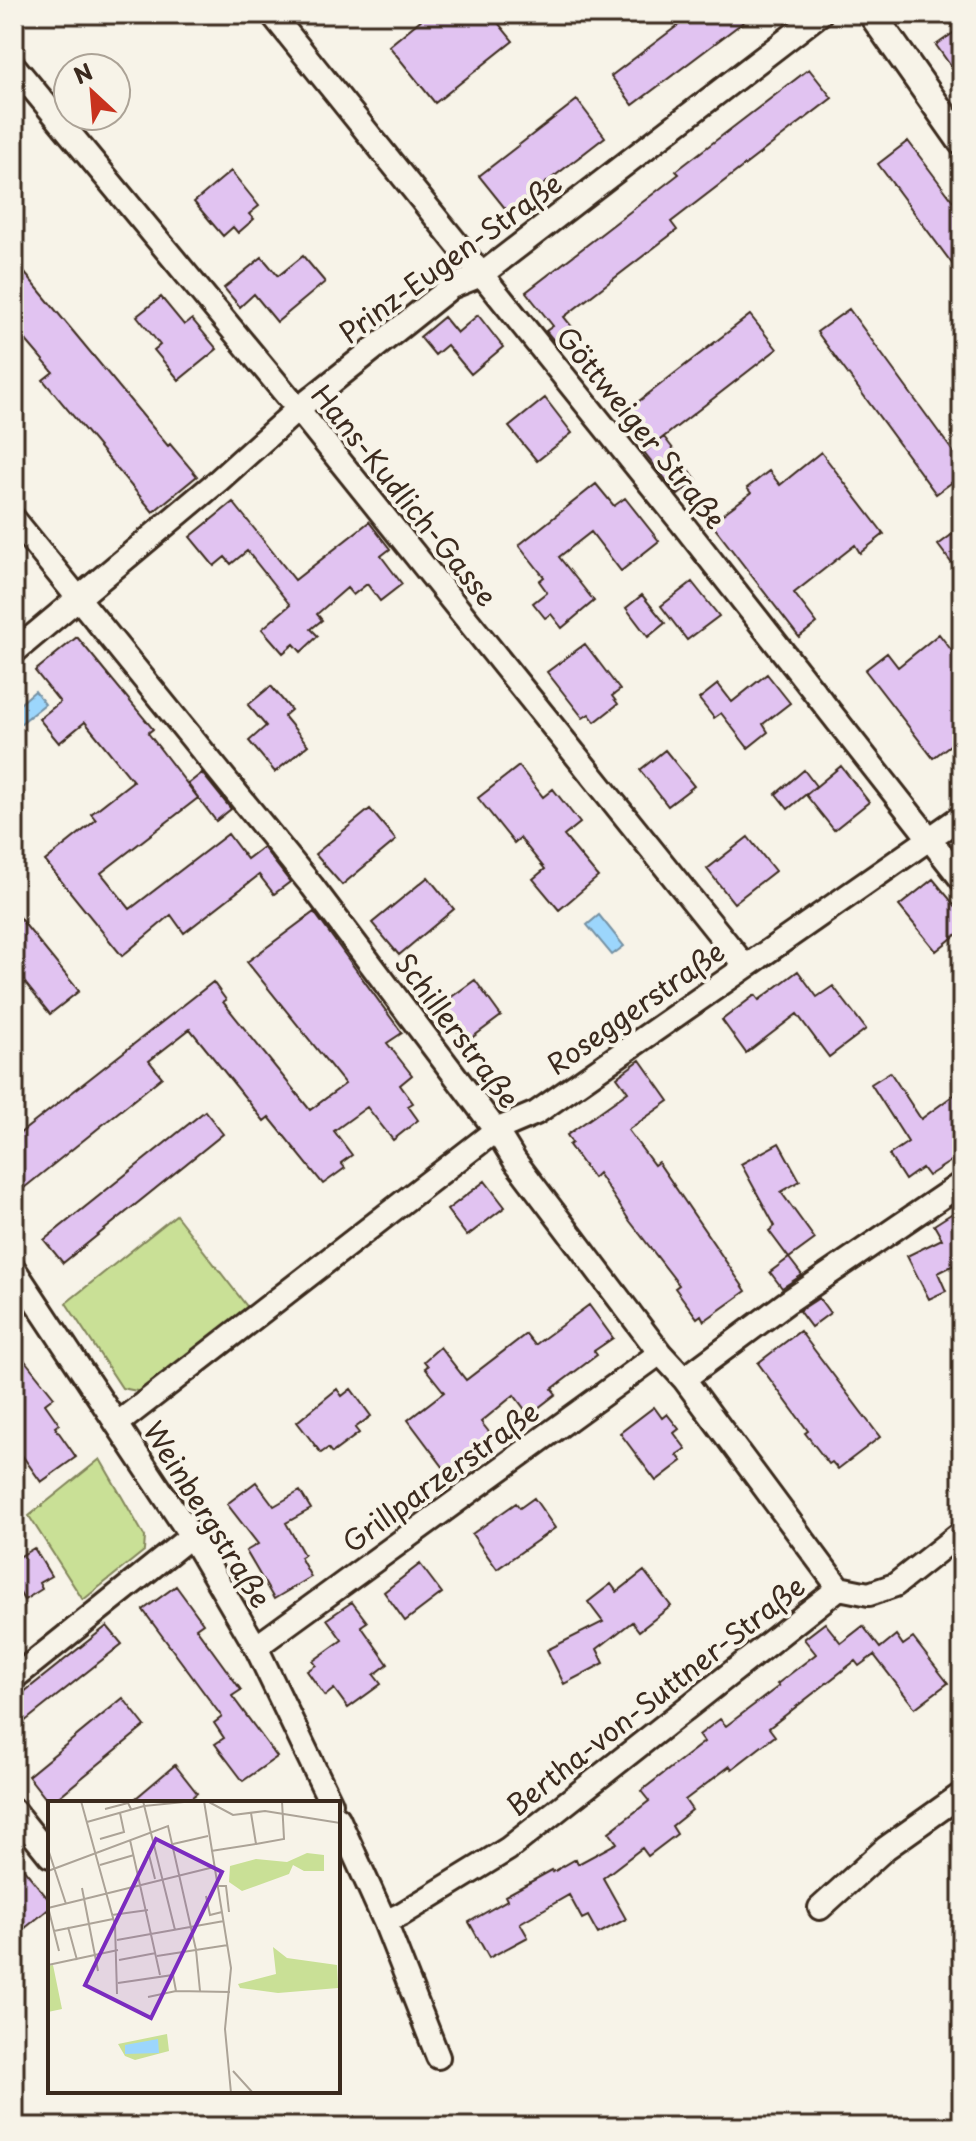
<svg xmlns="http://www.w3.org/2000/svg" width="976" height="2141" font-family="'Playpen Sans',sans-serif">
  <rect width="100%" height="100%" fill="#f7f3e8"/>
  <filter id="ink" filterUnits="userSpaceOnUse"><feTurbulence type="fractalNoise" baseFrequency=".0125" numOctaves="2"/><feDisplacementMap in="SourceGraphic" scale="16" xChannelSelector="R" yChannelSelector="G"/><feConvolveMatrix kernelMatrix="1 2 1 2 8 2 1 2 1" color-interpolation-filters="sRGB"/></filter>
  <g filter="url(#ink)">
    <!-- green -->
    <path fill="#c9e096" stroke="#82855a" stroke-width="2" d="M176 1215 249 1309 142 1392 122 1388 66 1303Z
      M100 1459 145 1537 144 1551 83 1600 29 1516Z"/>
    <!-- water -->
    <path fill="#9cd6fc" stroke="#7591a3" stroke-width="2" d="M35 691 45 704 20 724 14 716V709Z
      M599 915 624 946 612 955 587 925Z"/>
    <!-- building -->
    <path fill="#e1c3f1" stroke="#3b2a1e" stroke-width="2" d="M428 14H491L513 41 435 103 389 46Z
      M693 14H754L633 105 611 76Z
      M962 27V82L936 45Z
      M809 69 832 98 671 222 677 230 564 317 577 333 559 347 546 331 553 326 526 292 679 174 676 171Z
      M577 100 605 137 508 212 479 176Z
      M908 141 962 213V277L878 164Z
      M231 171 259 206 249 214 254 219 238 233 233 227 223 236 194 202Z
      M303 256 325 282 277 322 254 294 240 307 224 288 262 257 278 276Z
      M14 260 168 446 170 444 197 476 153 512 43 380 53 372 24 338 14 346Z
      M161 297 184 325 192 319 217 349 179 380 154 350 160 345 137 316Z
      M849 309 962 464V475L936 494 817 332Z
      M478 315 503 347 471 374 447 345 435 355 420 337 444 317 457 333Z
      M750 315 777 349 652 446 625 412Z
      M545 398 572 433 537 461 509 427Z
      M664 437 697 480 678 495 644 452Z
      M821 452 884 534 860 553 855 545 794 593 817 623 799 637 711 523 751 493 747 488 769 471 780 485Z
      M596 484 614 506 625 498 659 541 621 571 591 532 559 557 594 601 562 628 551 614 545 618 533 603 547 592 539 581 544 577 519 545Z
      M233 502 295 580 369 522 390 549 381 556 402 584 380 601 367 584 353 595 347 588 317 614 322 620 311 629 318 636 301 652 294 644 283 653 262 629 290 605 247 551 231 564 225 557 214 566 190 537Z
      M962 527V577L938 545Z
      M692 582 719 616 687 640 661 606Z
      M642 595 665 623 648 637 626 608Z
      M939 634 962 664V730L952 738 954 742 933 758 865 670 887 653 898 667Z
      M77 637 153 729 148 733 198 798 101 873 130 909 228 834 247 859 263 847 290 882 274 894 259 875 184 933 171 915 122 956 45 861 96 820 91 814 133 781 85 722 59 743 39 719 60 702 35 671Z
      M585 644 620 690 612 696 618 704 595 722 589 714 583 718 547 672Z
      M767 674 790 703 763 724 768 732 748 748 721 713 714 718 699 699 718 684 732 702Z
      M271 686 291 710 284 716 308 745 275 772 249 741 266 726 248 705Z
      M665 750 694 786 668 806 640 770Z
      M519 766 543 797 553 789 580 823 564 836 598 877 559 910 533 879 545 869 520 838 514 843 478 798Z
      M841 766 869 802 834 830 806 795Z
      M804 770 816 786 788 809 776 794Z
      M202 773 231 809 216 821 188 784Z
      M370 809 396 840 342 885 315 854Z
      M748 837 775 871 734 903 707 869Z
      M428 877 454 909 399 955 372 923Z
      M933 879 962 914V930L936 951 899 906Z
      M14 911 79 991 50 1014 14 969Z
      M314 912 402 1033 387 1043 412 1075 400 1085 413 1103 408 1106 418 1120 393 1140 367 1107 334 1131 352 1155 341 1163 345 1168 323 1184 269 1117 264 1121 190 1029 149 1061 162 1077 14 1196V1138L213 982 226 1000 223 1002 310 1110 345 1084 247 962Z
      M798 971 817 997 833 986 866 1029 829 1057 797 1014 746 1053 722 1020 755 995 759 1000Z
      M475 980 501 1016 466 1042 439 1006Z
      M640 1060 669 1101 628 1130 654 1165 658 1162 746 1291 704 1321 701 1315 697 1318 675 1288 679 1285 629 1220 598 1173 593 1178 569 1145 572 1143 567 1135 628 1092 617 1077Z
      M890 1072 921 1119 962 1089V1154L928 1176 922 1168 905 1180 889 1155 908 1142 871 1084Z
      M205 1111 223 1134 63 1263 44 1240Z
      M779 1143 800 1181 781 1192 815 1239 789 1258 769 1231 775 1226 741 1164Z
      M485 1181 505 1207 467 1236 447 1210Z
      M962 1207V1268L958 1263 938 1273 946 1291 929 1299 907 1256 942 1239 934 1225Z
      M789 1258 802 1275 782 1288 770 1272Z
      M819 1298 830 1313 811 1327 799 1311Z
      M589 1305 613 1338 594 1351 597 1355 552 1389 556 1394 529 1415 514 1395 481 1422 493 1437 447 1472 408 1420 444 1392 425 1368 428 1366 424 1361 440 1347 466 1380 526 1334 535 1345Z
      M800 1331 880 1437 838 1469 832 1462 829 1464 805 1433 808 1431 758 1363Z
      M14 1347 54 1397 45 1404 59 1424 55 1427 76 1457 41 1482 14 1444Z
      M337 1389 342 1396 351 1389 371 1416 355 1428 359 1433 332 1453 328 1448 321 1453 297 1422Z
      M654 1407 662 1418 667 1414 679 1429 674 1433 686 1449 677 1455 682 1461 656 1481 620 1433Z
      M256 1482 274 1506 300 1491 311 1509 286 1523 304 1555 300 1557 311 1577 274 1599 246 1551 258 1544 227 1504Z
      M534 1498 555 1528 497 1569 472 1534 516 1503 520 1508Z
      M34 1548 51 1576 39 1583 42 1589 24 1600 14 1583V1560Z
      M420 1564 442 1593 405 1621 384 1592Z
      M644 1571 671 1606 639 1631 632 1622 597 1649 604 1663 564 1684 547 1650 603 1622 588 1602 611 1584 617 1592Z
      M176 1586 203 1623 196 1628 241 1690 232 1696 277 1757 243 1781 215 1744 224 1738 214 1723 222 1717 143 1610Z
      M352 1602 367 1622 361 1626 388 1664 374 1675 381 1684 348 1708 334 1689 325 1696 307 1671 316 1665 313 1661 342 1640 327 1619Z
      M825 1623 841 1643 863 1626 880 1648 896 1635 903 1645 913 1638 948 1683 915 1708 874 1655 859 1666 855 1661 769 1728 775 1736 732 1769 730 1766 685 1800 692 1810 672 1826 677 1834 648 1856 642 1848 603 1878 626 1919 598 1934 588 1916 582 1919 569 1895 520 1923 528 1937 489 1958 469 1922 507 1900 505 1896 552 1870 553 1872 576 1859 578 1864 617 1843 609 1832 649 1801 641 1791 704 1742 699 1735 720 1719 726 1726 779 1686 777 1684 816 1654 804 1639Z
      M107 1626 122 1644 14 1730V1700Z
      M123 1698 145 1726 50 1804 28 1776Z
      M175 1765 197 1793 185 1803H130Z
      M14 1857 50 1901V1908L14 1937Z"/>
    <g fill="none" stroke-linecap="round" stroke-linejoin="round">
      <!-- minor casing -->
      <g stroke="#3b2a1e" stroke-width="28">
        <path id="minor" d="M272 14 681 522 962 880
          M14 66 298 409 745 966
          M14 519 312 886 496 1130 515 1161 660 1353 684 1379 839 1588
          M14 652 219 480 298 409 451 287 481 275 820 14
          M14 1269 191 1536 256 1647 331 1803
          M684 1379 786 1303 962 1183
          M117 1424 496 1130 536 1113 962 816
          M256 1647 660 1353
          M14 1678 191 1536
          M14 1811 50 1856
          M338 1818 385 1922 438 2057
          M820 1908 886 1848 962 1794
          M385 1922 402 1914 508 1849 839 1588 869 1594 895 1585 962 1532"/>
      </g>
      <!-- tertiary casing -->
      <g stroke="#3b2a1e" stroke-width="32">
        <path id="tertiary" d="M872 14 962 142"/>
      </g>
      <!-- minor -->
      <use href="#minor" stroke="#f7f3e8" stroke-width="22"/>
      <!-- tertiary -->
      <use href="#tertiary" stroke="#f7f3e8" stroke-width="26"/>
    </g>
  </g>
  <g text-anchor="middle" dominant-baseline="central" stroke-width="8" stroke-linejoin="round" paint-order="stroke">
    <!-- street labels -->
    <g font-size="28" fill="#3b2a1e" stroke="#f7f3e8">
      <text transform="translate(450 257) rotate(-36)">Prinz-Eugen-Straße</text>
      <text transform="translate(642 427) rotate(51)">Göttweiger Straße</text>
      <text transform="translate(405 495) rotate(51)">Hans-Kudlich-Gasse</text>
      <text transform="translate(635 1007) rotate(-35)">Roseggerstraße</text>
      <text transform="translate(458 1030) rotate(53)">Schillerstraße</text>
      <text transform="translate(440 1476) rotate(-36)">Grillparzerstraße</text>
      <text transform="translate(208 1514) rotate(58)">Weinbergstraße</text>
      <text transform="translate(655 1695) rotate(-38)">Bertha-von-Suttner-Straße</text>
    </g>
  </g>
  <!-- overview -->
  <g transform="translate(48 1801)">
    <rect width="292" height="292" fill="#f7f3e8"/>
    <path d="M259 52 276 54V70H256L245 64 241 73 194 90 181 81 182 65 208 58 239 61ZM225 146 239 157 289 164 290 187 230 192 192 187 190 183 228 173ZM5 164 14 208 0 211V165ZM119 233 121 250 87 259 77 255 70 243Z" fill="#c9e096"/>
    <path d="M110 238 111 252 77 253V244Z" fill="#9cd6fc"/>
    <path fill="none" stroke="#aca397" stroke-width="2" d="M33 0 67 124 69 193M95 0 127 129M156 0 183 167 177 228 183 292M159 0 185 14 217 10 292 22M57 8 80 2 83 8M39 21 96 5 146 0M52 38 76 31 72 12M82 39 112 174M125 43 160 35M208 43 236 38 234 0M0 48 18 103M100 50 107 78M163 50 208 43 203 12M52 64 86 54M0 70 120 25 148 149 152 190M169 85H178L181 111M34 87 50 170M158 95 162 114 174 111M0 106 11 150M0 107 166 66M64 114 100 109M20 126 29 159M6 130 65 118M69 139 176 120M109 155 180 144M71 159 108 152M0 164 70 149M70 182 125 174 128 190M100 196 128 190 182 191M185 270 205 292"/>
    <path fill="#7b2cbf" fill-opacity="0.15" stroke="#7b2cbf" stroke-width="4" d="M108 38 174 71 103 217 37 184Z"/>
    <rect width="292" height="292" fill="none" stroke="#3b2a1e" stroke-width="4"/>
  </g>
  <!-- margin -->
  <rect width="976" height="2141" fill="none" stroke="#f7f3e8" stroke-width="48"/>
  <rect x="24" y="24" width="928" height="2093" fill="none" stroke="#3b2a1e" stroke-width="3" filter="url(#ink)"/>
  <!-- north arrow -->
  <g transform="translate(92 92) rotate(334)"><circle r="38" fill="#f7f3e8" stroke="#aca397" stroke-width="2"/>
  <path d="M0-6L14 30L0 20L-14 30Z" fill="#c8321e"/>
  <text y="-12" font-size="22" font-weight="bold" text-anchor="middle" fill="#3b2a1e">N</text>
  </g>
</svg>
